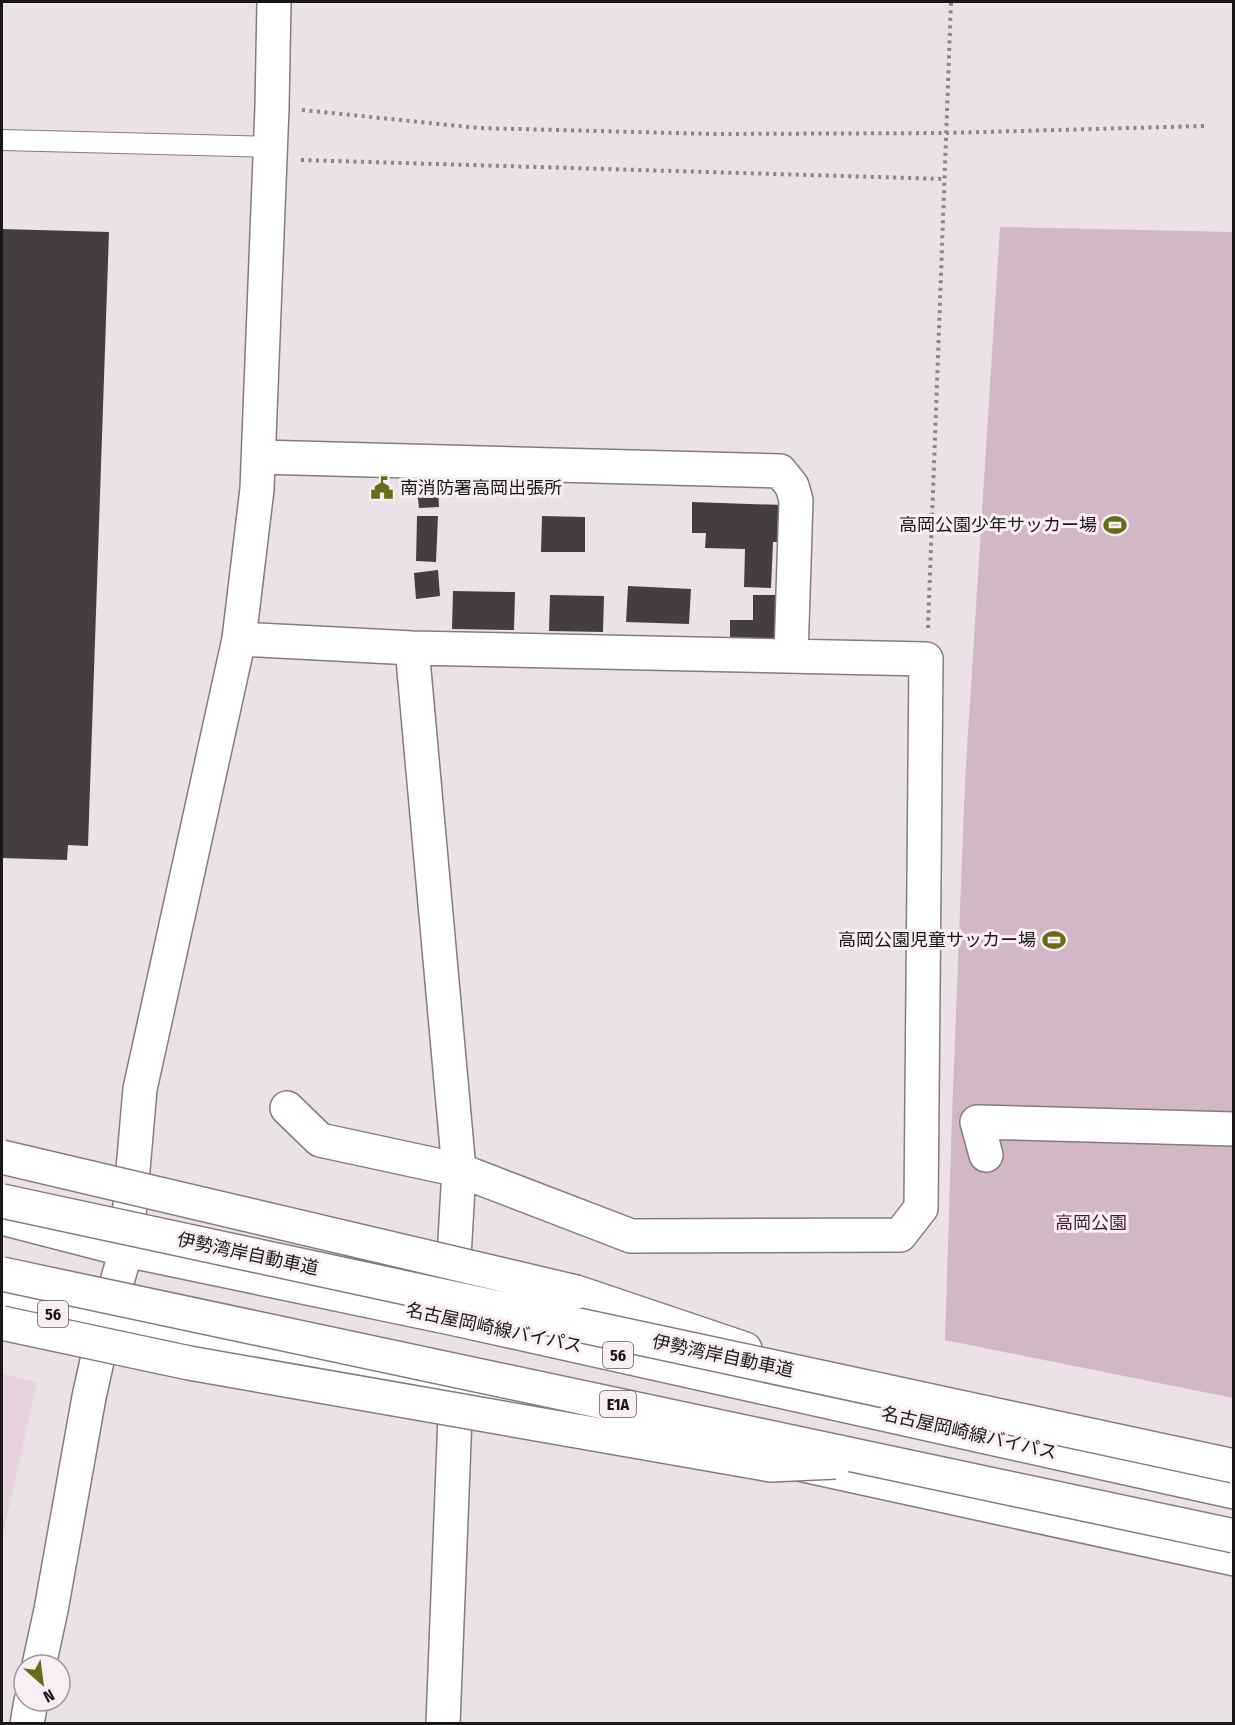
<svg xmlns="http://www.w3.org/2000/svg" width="1235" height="1725" font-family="'Fira Sans Condensed','Noto Sans JP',sans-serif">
  <rect width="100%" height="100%" fill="#ece1e7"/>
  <!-- built -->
  <path fill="#e6d3dd" d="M2 1374 37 1382 2 1539Z"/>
  <!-- green -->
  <path fill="#d2b8c6" d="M1000 227 1233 232V1398L945 1340 952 1117 965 781Z"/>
  <!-- building -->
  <path fill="#463d42" d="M2 229 109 232 88 846 68 845 67 860 2 858Z
    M438 488 439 507 419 508 417 490Z
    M692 502 782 505 781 542H773L771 588 744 587 745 549 705 548 706 533H692Z
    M417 516H438L436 562 416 561Z
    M542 516 585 517V552H541Z
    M438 570 440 596 416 599 414 573Z
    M628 586 691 589 689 624 626 622Z
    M453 591 515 592 514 630 452 629Z
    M550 595 604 596 603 632 549 631Z
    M753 595H780V639H730V620H753Z"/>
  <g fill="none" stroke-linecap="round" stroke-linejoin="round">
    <!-- service casing -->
    <g stroke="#857b80" stroke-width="22">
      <path id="service" d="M2 140 271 147"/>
    </g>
    <!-- minor casing -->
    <g stroke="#857b80" stroke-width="36">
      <path id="minor" d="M259 457 780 471 792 486 796 500 791 656
        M239 639 412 648 926 659 921 1208 900 1235 631 1236 459 1170 320 1140 287 1108
        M412 648 459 1170 452 1292
        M986 1155 977 1122 1234 1129
        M443 1724 456 1390"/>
    </g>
    <!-- tertiary casing -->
    <g stroke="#857b80" stroke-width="36">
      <path id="tertiary" d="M39 1665 51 1610 89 1397 105 1325 126 1250 140 1089 239 639 257 489 272 107 274 2
        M27 1724 31 1701"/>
    </g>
    <!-- primary casing -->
    <g stroke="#857b80" stroke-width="36">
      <path id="primary" d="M2 1218 126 1250 451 1318 1234 1492
        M2 1302 105 1325 456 1390 579 1417
        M803 1465 1234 1559"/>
    </g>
    <!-- motorway casing -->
    <g stroke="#857b80" stroke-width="36">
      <path id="motorway" d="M576 1292 745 1349"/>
    </g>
    <!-- path -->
    <path stroke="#8c8488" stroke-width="4" stroke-dasharray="3 4.5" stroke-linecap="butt" d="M302 110 479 128 715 134 946 133 1204 126
      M301 160 944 179
      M928 628 951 2"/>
    <!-- service -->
    <use href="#service" stroke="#fff" stroke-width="20"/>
    <!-- minor -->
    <use href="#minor" stroke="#fff" stroke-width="33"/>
    <!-- tertiary -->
    <use href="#tertiary" stroke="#fff" stroke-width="33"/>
    <!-- primary -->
    <use href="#primary" stroke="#fff" stroke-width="33"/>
    <!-- motorway -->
    <use href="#motorway" stroke="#fff" stroke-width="33"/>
    <!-- motorway-bridge casing -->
    <g stroke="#857b80" stroke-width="36" stroke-linecap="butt">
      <path id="motorway-bridge" d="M2 1157 576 1292
        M2 1201 1234 1466
        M2 1274 1234 1536
        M2 1323 189 1363 771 1465 835 1462"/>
    </g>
    <!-- motorway-bridge -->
    <use href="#motorway-bridge" stroke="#fff" stroke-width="33"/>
  </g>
  <!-- icons -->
  <defs>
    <g id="civic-bare" transform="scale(1.8)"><path d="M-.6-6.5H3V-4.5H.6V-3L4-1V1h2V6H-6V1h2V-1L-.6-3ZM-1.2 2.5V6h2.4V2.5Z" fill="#666e15" stroke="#f9eef4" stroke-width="2.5" paint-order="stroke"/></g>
    <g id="stadium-bare" transform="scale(1.8)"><path d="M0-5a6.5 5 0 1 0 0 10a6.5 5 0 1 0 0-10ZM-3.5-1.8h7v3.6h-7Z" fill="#666e15" stroke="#f9eef4" stroke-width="2.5" paint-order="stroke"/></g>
  </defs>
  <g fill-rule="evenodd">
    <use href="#civic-bare" x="382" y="488"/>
    <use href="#stadium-bare" x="1115" y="525"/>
    <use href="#stadium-bare" x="1054" y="940"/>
  </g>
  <g text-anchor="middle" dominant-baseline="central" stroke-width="6" stroke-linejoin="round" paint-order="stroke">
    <!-- shield labels -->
    <g fill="#f9eef4" stroke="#5e585b" stroke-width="1.5">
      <rect x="38" y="1301" width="30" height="26" rx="4.5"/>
      <rect x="603" y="1342" width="30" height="26" rx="4.5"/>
      <rect x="600" y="1391" width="36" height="26" rx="4.5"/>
    </g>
    <g font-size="16" font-weight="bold" fill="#1b1719">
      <text x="53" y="1314">56</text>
      <text x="618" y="1355">56</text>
      <text x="618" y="1404">E1A</text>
    </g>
    <!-- poi labels -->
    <g font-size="18" fill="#1b1719" stroke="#f9eef4" text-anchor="end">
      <text x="400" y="488" text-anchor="start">南消防署高岡出張所</text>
      <text x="1097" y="525">高岡公園少年サッカー場</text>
      <text x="1036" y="940">高岡公園児童サッカー場</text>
    </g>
    <!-- park labels -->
    <g font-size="18" fill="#451c36" stroke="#f9eef4">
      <text x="1091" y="1223">高岡公園</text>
    </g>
    <!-- street labels -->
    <g font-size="18" fill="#1b1719" stroke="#f9eef4">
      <text transform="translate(248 1254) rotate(12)">伊勢湾岸自動車道</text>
      <text transform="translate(494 1328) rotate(12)">名古屋岡崎線バイパス</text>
      <text transform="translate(723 1356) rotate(12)">伊勢湾岸自動車道</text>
      <text transform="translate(969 1433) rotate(13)">名古屋岡崎線バイパス</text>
    </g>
  </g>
  <!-- border -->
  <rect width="1235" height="1725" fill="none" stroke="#1b1719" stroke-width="6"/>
  <!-- north arrow -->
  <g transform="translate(42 1683) rotate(152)"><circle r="28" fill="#f9eef4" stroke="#a0989c" stroke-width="1.5"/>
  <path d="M0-4.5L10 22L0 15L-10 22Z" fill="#666e15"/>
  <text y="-9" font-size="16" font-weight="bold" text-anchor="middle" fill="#1b1719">N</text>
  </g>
</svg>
